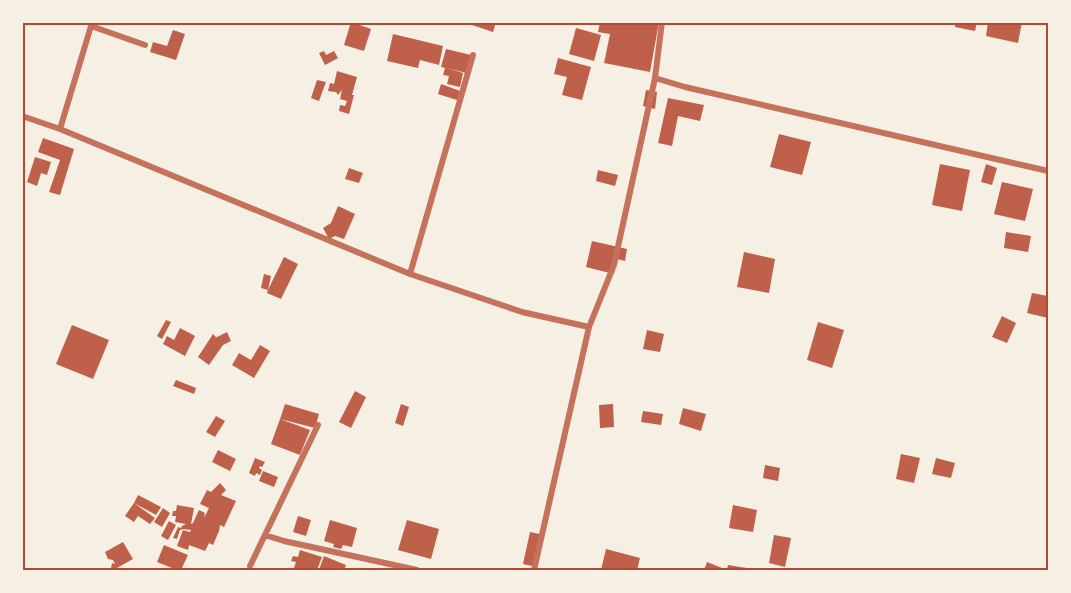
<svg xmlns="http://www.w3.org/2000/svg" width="1071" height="593" font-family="Montserrat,sans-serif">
  <rect width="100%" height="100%" fill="#f6efe4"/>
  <!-- building -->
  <path fill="#bf614a" d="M351 22 371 29 364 51 344 45Z
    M463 22H496L493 32Z
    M600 22H659L650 72 604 63 610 34 598 32Z
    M955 22H977L975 31 955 27Z
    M988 22H1022L1018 43 986 36Z
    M576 28 601 35 594 61 569 54Z
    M173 30 185 34 176 60 150 52 153 42 167 46Z
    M393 34 443 46 439 65 420 60 418 68 387 61Z
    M446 49 471 55 466 73 447 68 463 73 460 87 447 84 449 76 443 75 445 68 441 67Z
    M324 51 326 55 334 51 338 58 325 65 319 53Z
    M558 58 591 67 582 100 562 95 567 77 554 74Z
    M337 71 357 77 352 95H354L349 114 339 111 340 105 345 106 347 101 340 99 342 90 338 95 336 92 328 91 330 83 334 84Z
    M317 80 326 82 319 101 311 98Z
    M441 84 460 91 457 100 438 94Z
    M646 90 657 92 655 109 643 106Z
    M668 98 704 105 700 121 678 116 672 146 658 143Z
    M779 134 811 142 802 175 770 167Z
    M43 138 74 149 60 195 49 192 60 160 38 152Z
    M35 157 51 162 47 175 41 173 37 186 27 182Z
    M940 164 970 170 962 211 932 205Z
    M986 164 997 168 992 185 981 182Z
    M349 168 363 173 359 183 345 179Z
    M598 170 618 175 615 186 596 181Z
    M1002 182 1033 189 1025 221 994 214Z
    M338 206 355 214 344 239 335 236 329 239 323 228 331 223Z
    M1006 232 1031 236 1028 252 1004 248Z
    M592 241 627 249 625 261 617 259 614 274 586 267Z
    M744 252 775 259 769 293 737 287Z
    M284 257 298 264 281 299 267 293 268 290 261 288 264 274 271 276 268 290Z
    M1032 293 1048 296V318L1027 313Z
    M1002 316 1016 323 1007 343 992 337Z
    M166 320 171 322 162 339 157 336Z
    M818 322 844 330 832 368 807 360Z
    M72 325 109 340 93 379 56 364Z
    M180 328 195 336 185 356 163 344 167 336 174 340Z
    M647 330 664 334 660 352 643 349Z
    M227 332 231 341 223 345 209 365 198 357 213 334 216 337 215 338Z
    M260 345 270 351 254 378 232 365 239 353 251 360Z
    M176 380 196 388 194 394 173 386Z
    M355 391 366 397 351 428 339 422Z
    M285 404 319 414 315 428 280 419Z
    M401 404 409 407 403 426 395 423Z
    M613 404 614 427 600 428 599 405Z
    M683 408 706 414 701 431 679 424Z
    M643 411 663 414 661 425 641 422Z
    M216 416 225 421 215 437 206 432Z
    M280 419 310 430 300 455 271 444Z
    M218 450 236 459 230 471 212 462Z
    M901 454 920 458 914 483 896 479Z
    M255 458 265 462 262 467 260 466 259 468 262 470 260 475 256 473 255 476 249 473Z
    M936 458 955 463 951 478 932 474Z
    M765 465 780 468 778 481 763 478Z
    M263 471 278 477 274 487 259 481Z
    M220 483 226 490 221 495 236 501 224 527 220 525 219 531 213 545 209 543 205 551 189 545 188 550 177 546 183 530 190 532 191 530 184 529 180 530 177 539 173 538 178 527 181 528 182 526 186 524 175 522 176 516H172L173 511H176L177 505 194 508 191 524 193 523 199 510 205 513 204 518 209 508 200 504 207 490 211 492Z
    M138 495 161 507 156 515 134 503Z
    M134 503 155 518 150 524 138 516 134 522 125 516Z
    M733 505 757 510 753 532 729 528Z
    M163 508 170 513 162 527 154 522Z
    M298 516 311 520 306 536 293 532Z
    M330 520 357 528 352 547 343 545 341 549 333 547 334 544 324 541Z
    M407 520 439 529 431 559 398 550Z
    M169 521 176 525 168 540 161 536Z
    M530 532 544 535 537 567 523 564Z
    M774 535 791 538 785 567 769 563Z
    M123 542 133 559 115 569 111 568 112 563 115 564 113 560 108 559 105 552Z
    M164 545 188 555 181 570H177L157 562Z
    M606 549 640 558 637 570H601Z
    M300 550 322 557 317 570H302L294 568 296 562 291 561 293 556 298 557Z
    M324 556 346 565 344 570H319Z
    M707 562 727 570 728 565 753 569V570H704Z"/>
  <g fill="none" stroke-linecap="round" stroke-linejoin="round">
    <!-- minor -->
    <path stroke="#c5725c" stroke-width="6" d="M655 78 662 22
      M22 116 60 129 410 274 522 312 589 327 614 265 655 78 685 87 1048 171
      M60 129 91 26 145 45
      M410 274 473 55
      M265 535 284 541 417 570
      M250 566 318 425
      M534 570 589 327"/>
  </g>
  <!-- border -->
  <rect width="1071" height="593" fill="none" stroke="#f6efe4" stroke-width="48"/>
  <rect x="24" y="24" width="1023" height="545" fill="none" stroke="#b5482f" stroke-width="2"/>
</svg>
